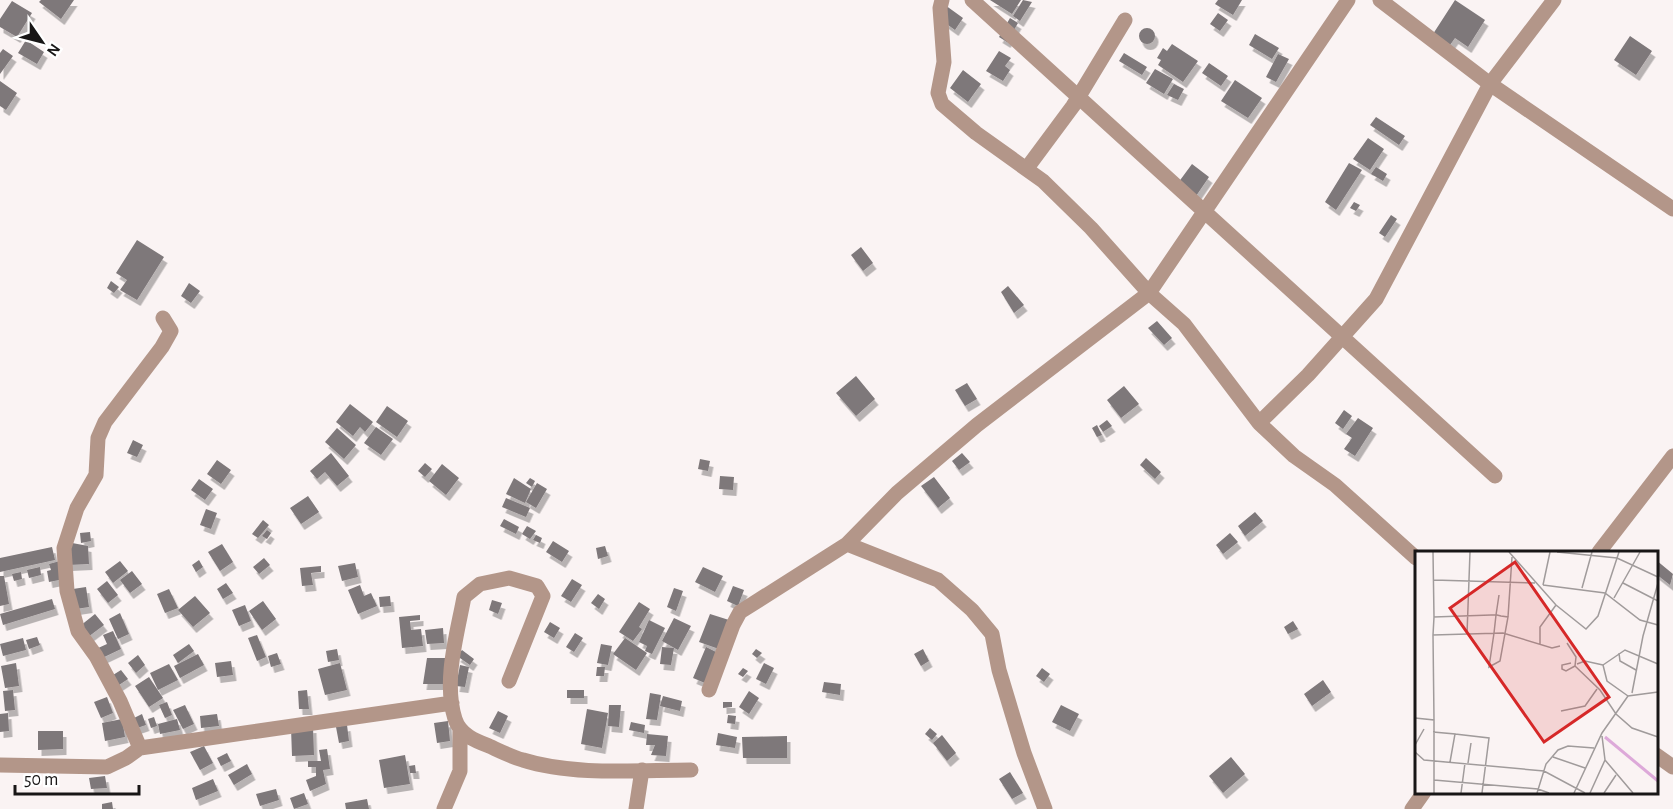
<svg xmlns="http://www.w3.org/2000/svg" width="1673" height="809" font-family="'Alegreya Sans',sans-serif">
  <defs>
    <filter id="shadow"><feDropShadow dx="3.5" dy="6" stdDeviation="0" flood-color="#0004"/></filter>
  </defs>
  <rect width="100%" height="100%" fill="#faf3f3"/>
  <!-- building -->
  <path fill="#7e787a" filter="url(#shadow)" d="M41 0H74L61 19 39 2Z
    M990 0H1021L1012 14Z
    M1023 0 1032 2 1020 21 1013 16Z
    M1218 0H1242L1233 15 1215 4Z
    M1455 0 1485 20 1468 47 1455 38 1450 45 1433 34Z
    M12 1 32 13 17 37 0 27V19Z
    M945 5 963 18 955 30 937 17Z
    M1218 13 1228 20 1220 31 1210 24Z
    M1010 18 1018 23 1007 42 999 37Z
    M1139 36a8 8 0 1 1 16 0a8 8 0 1 1-16 0Z
    M1255 34 1279 48 1272 59 1249 45Z
    M1630 36 1652 51 1636 75 1614 60Z
    M26 40 44 52 37 64 18 53Z
    M1172 44 1198 61 1183 82 1158 65 1161 60 1157 58 1163 48 1167 51Z
    M3 49 13 56 0 74V53Z
    M999 51 1011 58 1005 66 1010 70 1003 81 986 71Z
    M1124 53 1147 67 1142 75 1119 61Z
    M1278 54 1289 59 1276 82 1266 77Z
    M1209 63 1228 76 1221 86 1202 73Z
    M1155 69 1173 79 1164 94 1146 83Z
    M963 70 981 84 968 102 950 88Z
    M1235 80 1262 98 1248 118 1221 101Z
    M0 81 17 93 6 110 0 106Z
    M1174 84 1184 89 1178 100 1167 95Z
    M1376 117 1405 136 1399 145 1370 125Z
    M1368 138 1384 149 1370 170 1353 159Z
    M1349 163 1362 170 1336 210 1325 202Z
    M1192 164 1209 177 1196 196 1178 183Z
    M1376 167 1387 174 1383 181 1371 174Z
    M1354 202 1360 205 1356 211 1350 208Z
    M1391 215 1397 219 1385 237 1379 233Z
    M137 240 164 257 137 300 120 290 127 280 116 273Z
    M861 247 873 263 863 271 851 255Z
    M111 281 119 287 114 293 107 288Z
    M189 283 200 291 191 303 181 296Z
    M1008 286 1024 305 1014 313 1001 292Z
    M1157 321 1172 338 1164 345 1148 328Z
    M856 376 875 399 856 416 836 393Z
    M967 383 977 399 965 406 955 390Z
    M1124 386 1139 404 1121 418 1107 400Z
    M350 404 373 422 365 432 360 427 353 436 336 422Z
    M387 406 408 421 397 437 376 422Z
    M1344 410 1352 416 1343 429 1335 423Z
    M1358 418 1373 428 1355 456 1344 449 1352 438 1346 434Z
    M1107 420 1112 426 1103 432 1099 426Z
    M1097 425 1102 435 1097 437 1092 428Z
    M376 427 393 439 381 455 364 443Z
    M337 428 356 445 344 459 325 442Z
    M133 440 143 445 137 457 127 453Z
    M331 453 349 476 337 486 325 472 317 479 310 471Z
    M962 453 970 462 959 470 952 461Z
    M1146 458 1161 472 1155 479 1140 465Z
    M700 459 710 461 708 471 698 469Z
    M217 460 231 470 221 484 207 474Z
    M425 463 432 469 425 477 418 471Z
    M442 464 459 478 446 495 429 481Z
    M720 476 734 477 733 490 719 489Z
    M934 477 950 498 938 508 921 486Z
    M514 478 531 489 525 503 506 494Z
    M530 478 535 481 532 487 526 483Z
    M199 479 213 489 205 500 191 490Z
    M537 483 547 489 536 508 526 502Z
    M308 496 319 512 301 524 290 508Z
    M506 498 530 508 526 517 502 507Z
    M206 509 217 513 211 529 200 525Z
    M1255 512 1263 521 1245 536 1238 526Z
    M504 519 519 527 516 534 500 526Z
    M263 520 269 525 258 538 252 534Z
    M527 526 536 531 530 539 522 534Z
    M267 530 271 533 267 539 262 536Z
    M90 532 91 541 81 543 80 533Z
    M1230 533 1238 542 1223 554 1216 545Z
    M536 535 542 538 540 543 533 540Z
    M553 541 569 551 562 562 546 552Z
    M67 542 88 546 89 564 68 565Z
    M222 544 233 562 220 571 208 552Z
    M605 546 608 556 598 559 596 548Z
    M52 547 55 560 0 572V558Z
    M264 558 270 565 259 574 253 567Z
    M199 560 203 567 196 572 192 565Z
    M1656 560 1673 574 1670 585 1656 574Z
    M60 561 64 579 49 582 47 571 51 570 49 564Z
    M120 561 128 571 113 583 105 572Z
    M355 563 358 577 342 581 338 566Z
    M321 566V572L311 573 313 585 302 586 300 568Z
    M40 567 41 575 29 578 27 570Z
    M703 567 723 576 715 592 695 582Z
    M132 571 142 584 130 593 120 580Z
    M21 572 22 579 14 581 12 574Z
    M0 576H4L9 604 0 606Z
    M572 579 582 585 571 602 561 596Z
    M107 581 118 595 108 603 97 589Z
    M226 583 233 593 223 599 217 589Z
    M360 585 364 596 371 593 377 606 358 614 348 590Z
    M733 586 744 590 738 606 727 601Z
    M86 587 89 607 76 609 73 589Z
    M674 588 683 591 676 611 667 607Z
    M169 589 178 608 165 613 157 594Z
    M598 594 605 599 599 609 591 603Z
    M195 596 210 613 193 627 178 610Z
    M390 596 391 606 380 607 379 597Z
    M52 599 55 609 3 625 0 614Z
    M492 600 502 603 498 614 489 610Z
    M263 601 276 619 262 630 249 611Z
    M639 602 650 609 639 627 642 629 633 641 619 632Z
    M245 605 251 621 239 626 232 610Z
    M120 613 129 634 118 639 109 619Z
    M95 614 104 625 88 637 80 626Z
    M710 614 729 620 719 649 699 642Z
    M420 615V620L410 621 411 630 421 629 423 646 402 648 399 617Z
    M674 618 691 626 678 650 662 641Z
    M649 620 665 628 652 654 645 651 647 646 639 642Z
    M1293 621 1298 629 1288 634 1284 627Z
    M550 622 560 628 554 638 544 632Z
    M443 628 444 643 427 644 425 630Z
    M113 631 121 649 100 659 96 649 107 644 103 635Z
    M575 633 583 638 574 652 566 647Z
    M257 635 266 657 257 661 248 638Z
    M37 637 40 645 29 649 26 640Z
    M23 638 26 650 3 656 0 644Z
    M625 638 647 653 636 670 613 654Z
    M189 644 194 651 178 663 173 655Z
    M601 644 612 646 608 665 597 663Z
    M662 647 674 648 671 665 660 664Z
    M706 647 718 653 705 683 693 678Z
    M337 649 339 660 328 662 326 651Z
    M756 649 762 653 757 658 752 654Z
    M923 649 929 661 921 666 914 654Z
    M462 650 474 659 470 665 457 656Z
    M277 653 281 664 271 667 268 656Z
    M198 654 204 665 180 678 174 666Z
    M138 655 145 665 136 673 128 663Z
    M427 658H448V684H423Z
    M231 661 233 675 217 677 215 663Z
    M16 663 19 686 5 688 1 666Z
    M340 663 347 690 325 695 318 669Z
    M764 663 774 668 766 684 756 679Z
    M169 664 178 680 158 690 150 673Z
    M460 665 469 667 465 687 456 686Z
    M597 667H605L604 676H596Z
    M743 668 748 671 743 677 738 674Z
    M1042 668 1050 674 1044 682 1036 676Z
    M121 670 128 679 119 685 113 675Z
    M149 677 163 698 149 707 135 686Z
    M1323 680 1331 692 1312 706 1304 694Z
    M824 682 841 684 840 695 822 692Z
    M13 690 15 710 5 711 3 691Z
    M307 690 309 709H299L298 691Z
    M567 690H584V698H567Z
    M749 691 759 698 749 714 739 707Z
    M650 693 661 695 657 720 646 719Z
    M663 696 682 701 680 711 660 706Z
    M107 697 113 713 101 718 94 702Z
    M167 702 172 715 165 718 159 705Z
    M723 702H732V707L723 708Z
    M185 705 194 724 183 729 173 710Z
    M609 705H621L619 727 608 726Z
    M1061 705 1079 714 1070 731 1052 722Z
    M587 709 608 713 602 748 581 744Z
    M498 711 508 716 500 733 489 728Z
    M8 713 9 731 0 732V714Z
    M142 714 146 725 137 728 134 718Z
    M217 714 219 726 201 728 200 716Z
    M728 715 736 716 735 724 727 723Z
    M154 717 157 726 151 728 148 719Z
    M122 719 125 737 105 741 102 723Z
    M177 719 180 730 160 734 158 724Z
    M448 721 450 741 437 743 434 723Z
    M631 722 645 725 644 733 629 730Z
    M347 725 349 741 339 743 336 727Z
    M313 727 314 755 292 756 291 728Z
    M930 728 937 734 932 740 925 734Z
    M38 731H63V749L38 750Z
    M718 733 737 737 735 748 716 745Z
    M647 734 668 736 666 756 651 755 655 745H646Z
    M942 735 956 753 947 761 933 743Z
    M787 736V758H743L742 737Z
    M204 746 213 763 200 770 190 752Z
    M327 749 330 769 323 770 326 784 310 791 306 780 316 776V767H308V761H321L319 750Z
    M227 753 231 761 221 766 217 758Z
    M405 755 410 784 384 788 379 760Z
    M1231 757 1245 774 1223 793 1209 776Z
    M247 764 252 774 234 785 228 775Z
    M415 765 416 773H410L409 766Z
    M1010 772 1023 793 1012 799 999 779Z
    M105 776 107 788 91 789 89 778Z
    M213 779 218 791 196 800 192 788Z
    M276 789 279 800 260 806 256 794Z
    M304 793 308 804 294 809 290 798Z
    M367 799 369 809H346L345 803Z
    M112 802 113 809H102V804Z"/>
  <g fill="none" stroke-linecap="round" stroke-linejoin="round">
    <!-- street -->
    <path stroke="#b39689" stroke-width="15" d="M942 0 940 8 944 62 938 93 942 104 976 133 1043 181 1091 228 1149 293 1184 324 1259 423 1308 375 1376 299 1490 84 1554 0
      M972 0 1495 476
      M1380 0 1490 84 1673 209
      M1027 168 1073 106 1125 20
      M1259 423 1294 456 1335 485 1416 558
      M847 544 938 580 972 610 992 634 999 670 1024 753 1045 809
      M1599 552 1673 456
      M509 681 543 596 537 586 509 578 480 584 464 597C457 635 443 681 455 719 460 735 476 741 489 746 500 751 512 757 523 760 573 776 639 770 691 770
      M709 690 733 625 740 612 847 544 897 493 977 425 1149 293 1348 0
      M140 748 120 701 96 656 78 631 67 591 64 548 77 508 96 475 98 438 105 422 162 347 171 331 163 318
      M1656 755 1673 767
      M0 765 107 767 126 758 140 748 452 703
      M444 809 460 771V729
      M636 809 642 770
      M1412 809 1424 792"/>
  </g>
  <!-- overview -->
  <g transform="translate(1415 551)">
    <rect width="243" height="243" fill="#faf3f3"/>
    <path fill="none" stroke="#dda9d9" stroke-width="3" d="M190 186 243 230"/>
    <path fill="none" stroke="#a09b9b" stroke-width="1.5" d="M18 1 19 66 76 64H82L86 65 93 66 85 110 74 116 79 82 81 64 84 44M94 1 141 54 171 78 183 65 204 1M142 1 202 7 243 26M19 29 120 32M208 32 243 50M128 34 190 42 225 69 243 74M128 34 135 1M167 37 177 1M199 47 225 1M19 66 18 84 88 82 137 97 145 95M93 66 97 6M52 83 55 1M18 84 19 169M152 92 161 106 160 115 185 139 201 163 217 177 243 186M125 93V76L141 54M204 102 205 110 221 119M156 112 147 114V118L151 120 160 115M162 113 170 110 188 114M188 114 210 99 243 113M188 114 192 130 213 145M217 142 228 85 243 32M146 160 170 155 182 138M0 167 19 169V242M18 181 40 183 35 211M40 183 74 187 67 242M0 194 9 178M0 201 9 209 129 220 170 242M138 206 170 217M190 209 218 242M53 212 56 192M19 229 123 238 134 242M46 242 50 212M122 242 131 213 143 199 153 195 179 197M159 242 187 182 213 145 243 141M175 242 190 209 187 185M189 242 201 224"/>
    <path fill="#d62828" fill-opacity="0.15" stroke="#d62828" stroke-width="3" d="M100 11 194 146 129 191 35 57Z"/>
    <rect width="243" height="243" fill="none" stroke="#181616" stroke-width="3"/>
  </g>
  <!-- north arrow -->
  <g transform="translate(42 42) rotate(125)" stroke="#ffffff" stroke-width="4.5" paint-order="stroke">
  <path d="M0-4.5L10 22L0 15L-10 22Z" fill="#181616"/>
  <text y="-9" font-size="16" font-weight="bold" text-anchor="middle" fill="#181616">N</text>
  </g>
  <!-- scale -->
  <path d="M15 785v9h124v-9" fill="none" stroke="#181616" stroke-width="3"/>
  <text x="24" y="785" font-size="18" fill="#181616" stroke="#ffffff" stroke-width="4.5" paint-order="stroke">50 m</text>
</svg>
